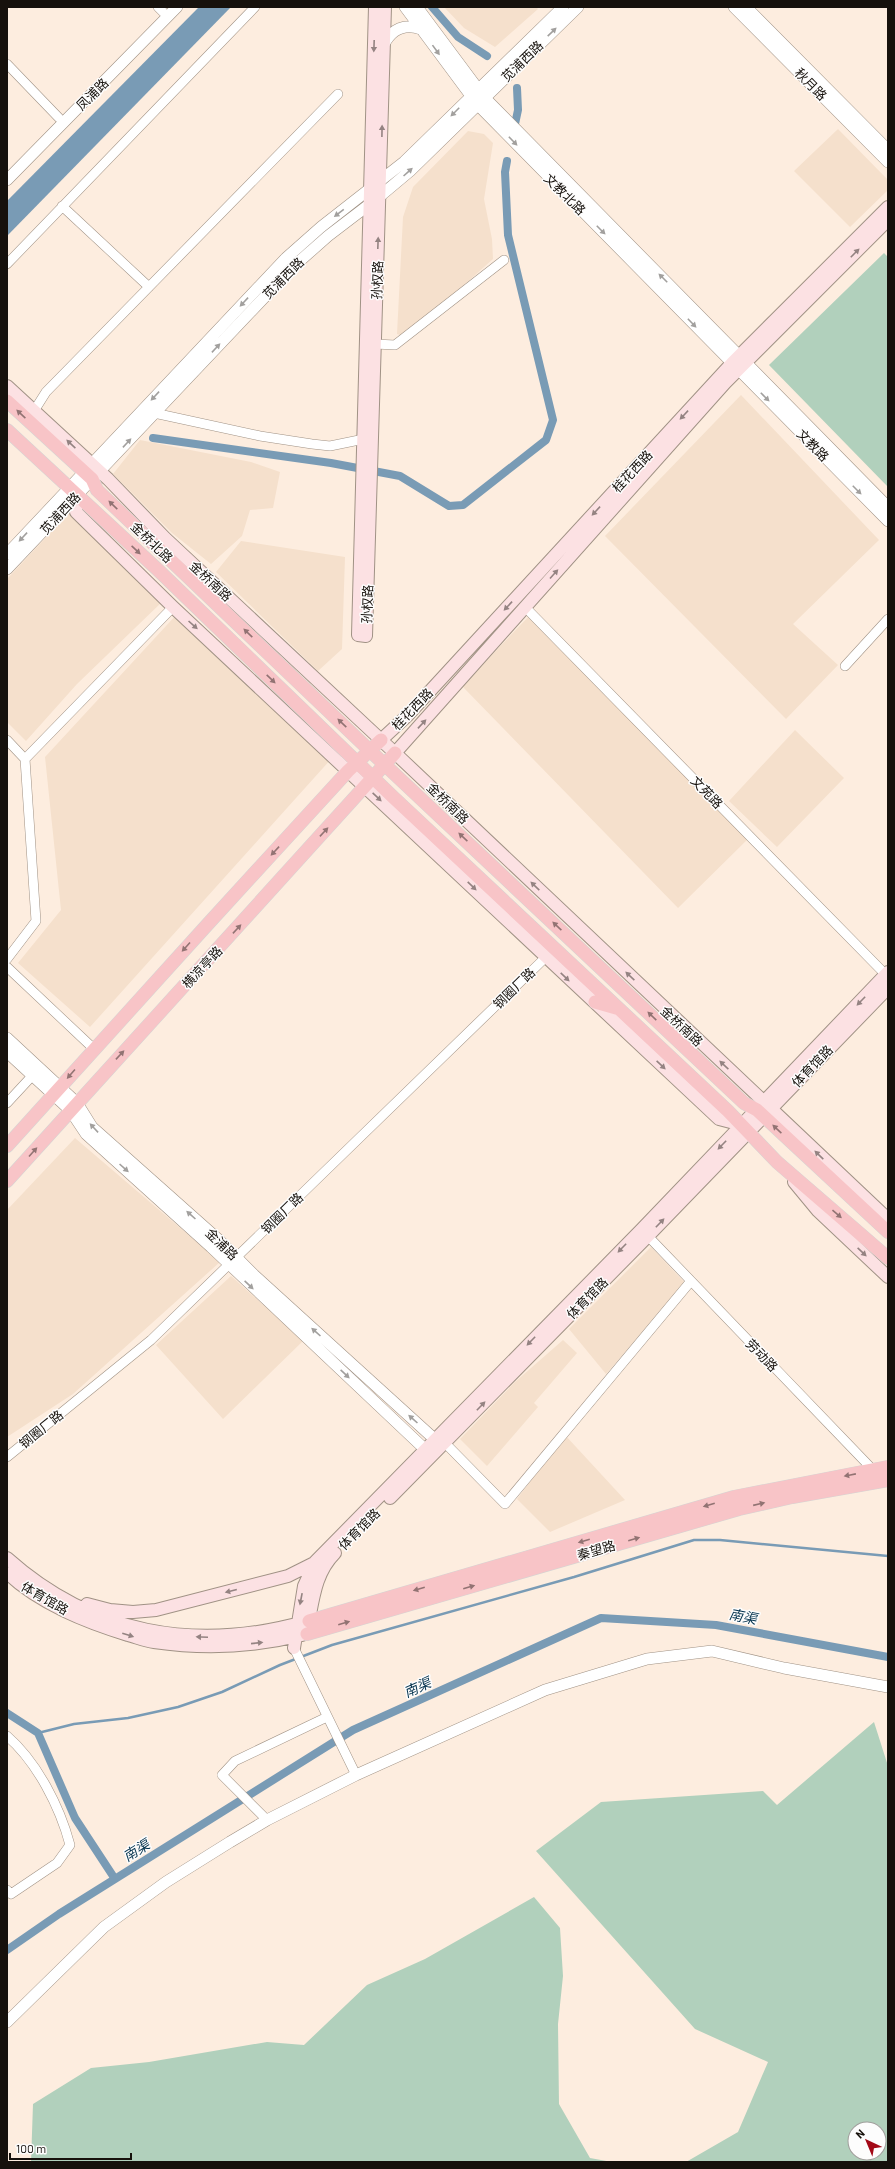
<svg xmlns="http://www.w3.org/2000/svg" width="895" height="2169" font-family="Barlow,'Noto Sans SC',sans-serif">
  <rect width="100%" height="100%" fill="#fdeddf"/>
  <!-- built -->
  <path fill="#f5e0cc" d="M444 7H536L538 9 495 47 464 28Z
    M838 129 888 180V190L850 227 794 171Z
    M468 131 484 134 493 143 484 199 492 239 493 259 406 337 397 334 403 217 413 187Z
    M741 395 879 540 793 624 838 665 786 719 605 536Z
    M140 440 251 462 280 472 273 508 250 510 242 536 211 564 172 533 113 474Z
    M69 513 163 601 77 684 26 741 7 722V579Z
    M241 541 345 557 342 649 318 671 216 572Z
    M178 613 332 758 90 1027 18 963 61 910 45 757Z
    M531 614 750 837 678 908 462 686Z
    M795 730 844 778 777 847 729 801Z
    M75 1138 220 1262 73 1394 7 1437V1210Z
    M651 1247 685 1283 606 1374 569 1329Z
    M231 1276 303 1341 223 1419 156 1345Z
    M563 1340 577 1353 534 1403 538 1407 487 1466 460 1439 515 1382Z
    M565 1435 625 1500 550 1532 517 1499Z"/>
  <!-- green -->
  <path fill="#b1d0bc" fill-rule="evenodd" d="M884 253 888 257V487L769 365Z
    M874 1722 888 1766V2162H686L738 2132 768 2062 695 2029 536 1851 601 1802 763 1791 777 1805ZM855 2129H879V2153H855Z
    M534 1897 560 1928 563 1976 558 2024 559 2104 590 2158 612 2162H31L33 2104 91 2068 149 2062 267 2042 304 2045 367 1985 425 1959Z"/>
  <!-- water -->
  <path fill="#799bb5" d="M199 7H231L7 236V201Z"/>
  <g fill="none" stroke-linecap="round" stroke-linejoin="round">
    <!-- stream -->
    <path stroke="#799bb5" stroke-width="2.5" d="M38 1733 74 1724 128 1718 178 1707 222 1692 280 1665 332 1645 574 1577 694 1540H720L888 1556"/>
    <!-- canal -->
    <path stroke="#799bb5" stroke-width="8" d="M432 7 458 37 487 56
      M515 124 518 110 517 88
      M153 438 331 463 400 476 449 506 463 505 546 440 553 420 508 235 505 172 507 161
      M7 1713 38 1733 75 1818 115 1879
      M7 1950 59 1914 353 1730 601 1618 716 1625 888 1657"/>
    <!-- minor casing -->
    <g stroke="#a09285" stroke-width="10">
      <path id="minor" d="M158 7 163 12
        M7 64 59 118
        M62 206 149 287
        M7 264 255 7
        M375 344 395 345 504 260
        M34 411 46 392 338 94
        M154 413 260 436 312 444 330 446 364 439
        M525 607 888 977
        M845 666 888 619
        M7 740 25 759 36 921 7 959
        M25 759 173 607
        M7 967 94 1049
        M7 1103 32 1076
        M644 1232 875 1472
        M445 1443 505 1504 691 1281
        M7 1457 151 1340 546 957
        M294 1648 356 1775
        M7 1736C37 1762 60 1807 70 1845L57 1863 11 1894 7 1890
        M267 1820 222 1775 235 1761 327 1717"/>
    </g>
    <!-- tertiary casing -->
    <g stroke="#a09285" stroke-width="12">
      <path id="tertiary" d="M405 7 477 104 888 521
        M417 7 484 97 888 507
        M734 7 888 162
        M746 7 888 150
        M384 44C392 29 405 23 421 29
        M7 180 177 7
        M7 554 286 258 321 227 404 162 563 7
        M7 569 294 266 328 236 379 197 410 171 578 7
        M7 1038 77 1103 92 1127 219 1240 254 1275 441 1445
        M7 1052 70 1110 86 1134 211 1247 431 1455
        M7 2022 104 1927 166 1882 230 1842 267 1820 356 1775 545 1690 647 1659 712 1651 784 1668 888 1687"/>
    </g>
    <!-- secondary casing -->
    <g stroke="#a09285" stroke-width="14">
      <path id="secondary" d="M375 7 358 635 366 636 385 7
        M7 386 108 479 165 538 395 753 888 1219
        M77 496 76 512 173 607 719 1119 742 1125
        M381 740 408 715 732 363 888 207
        M395 753 725 383 888 220
        M794 1182 818 1211 888 1277
        M390 1498 648 1236 888 988
        M7 1558C92 1634 195 1652 304 1622
        M7 1573C40 1604 86 1622 128 1635 136 1637 145 1641 154 1642 202 1649 254 1647 302 1635
        M87 1604 110 1610 133 1612 156 1610 288 1576 314 1563
        M307 1630C313 1602 314 1574 335 1553
        M294 1648 304 1586 315 1562 642 1229 888 972"/>
    </g>
    <!-- primary casing -->
    <g stroke="#d5d4d3" stroke-width="14">
      <path id="primary" d="M7 401 92 479 97 490 385 765 744 1103 757 1110 888 1232
        M7 430 157 569 393 797 728 1111 777 1162 888 1258
        M595 1002 616 1008
        M7 1146 207 925 348 771 381 740
        M7 1181 395 753
        M309 1621 734 1497 888 1467
        M307 1634 739 1509 792 1497 888 1480"/>
    </g>
    <!-- minor -->
    <use href="#minor" stroke="#fff" stroke-width="9"/>
    <!-- tertiary -->
    <use href="#tertiary" stroke="#fff" stroke-width="11"/>
    <!-- secondary -->
    <use href="#secondary" stroke="#fce1e3" stroke-width="12"/>
    <!-- primary -->
    <use href="#primary" stroke="#f8c4c7" stroke-width="13"/>
  </g>
  <!-- one-way arrows -->
  <defs><path id="oneway-solid" d="M-6-.8H1V-3.2L6.5 0L1 3.2V.8H-6Z"/></defs>
  <g fill="#a2a09e">
    <use href="#oneway-solid" transform="translate(552 32) rotate(-44)"/>
    <use href="#oneway-solid" transform="translate(436 50) rotate(54)"/>
    <use href="#oneway-solid" transform="translate(455 112) rotate(135)"/>
    <use href="#oneway-solid" transform="translate(513 141) rotate(46)"/>
    <use href="#oneway-solid" transform="translate(408 172) rotate(-42)"/>
    <use href="#oneway-solid" transform="translate(339 213) rotate(143)"/>
    <use href="#oneway-solid" transform="translate(601 230) rotate(45)"/>
    <use href="#oneway-solid" transform="translate(663 278) rotate(-135)"/>
    <use href="#oneway-solid" transform="translate(244 302) rotate(133)"/>
    <use href="#oneway-solid" transform="translate(692 323) rotate(46)"/>
    <use href="#oneway-solid" transform="translate(216 348) rotate(-47)"/>
    <use href="#oneway-solid" transform="translate(155 396) rotate(133)"/>
    <use href="#oneway-solid" transform="translate(765 397) rotate(45)"/>
    <use href="#oneway-solid" transform="translate(127 443) rotate(-47)"/>
    <use href="#oneway-solid" transform="translate(857 490) rotate(45)"/>
    <use href="#oneway-solid" transform="translate(23 537) rotate(133)"/>
    <use href="#oneway-solid" transform="translate(94 1128) rotate(-133)"/>
    <use href="#oneway-solid" transform="translate(124 1168) rotate(42)"/>
    <use href="#oneway-solid" transform="translate(191 1215) rotate(-138)"/>
    <use href="#oneway-solid" transform="translate(249 1285) rotate(43)"/>
    <use href="#oneway-solid" transform="translate(316 1332) rotate(-138)"/>
    <use href="#oneway-solid" transform="translate(345 1374) rotate(43)"/>
    <use href="#oneway-solid" transform="translate(413 1419) rotate(-138)"/>
  </g>
  <g fill="#948382">
    <use href="#oneway-solid" transform="translate(374 46) rotate(92)"/>
    <use href="#oneway-solid" transform="translate(382 131) rotate(-89)"/>
    <use href="#oneway-solid" transform="translate(378 243) rotate(-88)"/>
    <use href="#oneway-solid" transform="translate(855 253) rotate(-45)"/>
    <use href="#oneway-solid" transform="translate(684 415) rotate(133)"/>
    <use href="#oneway-solid" transform="translate(71 444) rotate(-137)"/>
    <use href="#oneway-solid" transform="translate(596 511) rotate(133)"/>
    <use href="#oneway-solid" transform="translate(554 574) rotate(-48)"/>
    <use href="#oneway-solid" transform="translate(508 606) rotate(133)"/>
    <use href="#oneway-solid" transform="translate(193 625) rotate(42)"/>
    <use href="#oneway-solid" transform="translate(422 724) rotate(-47)"/>
    <use href="#oneway-solid" transform="translate(377 797) rotate(43)"/>
    <use href="#oneway-solid" transform="translate(472 886) rotate(44)"/>
    <use href="#oneway-solid" transform="translate(535 886) rotate(-136)"/>
    <use href="#oneway-solid" transform="translate(630 976) rotate(-137)"/>
    <use href="#oneway-solid" transform="translate(565 977) rotate(44)"/>
    <use href="#oneway-solid" transform="translate(861 1001) rotate(134)"/>
    <use href="#oneway-solid" transform="translate(661 1065) rotate(43)"/>
    <use href="#oneway-solid" transform="translate(724 1065) rotate(-137)"/>
    <use href="#oneway-solid" transform="translate(722 1145) rotate(134)"/>
    <use href="#oneway-solid" transform="translate(819 1155) rotate(-136)"/>
    <use href="#oneway-solid" transform="translate(660 1223) rotate(-46)"/>
    <use href="#oneway-solid" transform="translate(622 1248) rotate(134)"/>
    <use href="#oneway-solid" transform="translate(862 1252) rotate(43)"/>
    <use href="#oneway-solid" transform="translate(531 1341) rotate(134)"/>
    <use href="#oneway-solid" transform="translate(481 1406) rotate(-46)"/>
    <use href="#oneway-solid" transform="translate(231 1591) rotate(166)"/>
    <use href="#oneway-solid" transform="translate(301 1599) rotate(101)"/>
    <use href="#oneway-solid" transform="translate(128 1635) rotate(17)"/>
    <use href="#oneway-solid" transform="translate(202 1637) rotate(-178)"/>
    <use href="#oneway-solid" transform="translate(257 1643) rotate(-6)"/>
  </g>
  <g fill="#927373">
    <use href="#oneway-solid" transform="translate(21 414) rotate(-137)"/>
    <use href="#oneway-solid" transform="translate(113 505) rotate(-136)"/>
    <use href="#oneway-solid" transform="translate(136 550) rotate(43)"/>
    <use href="#oneway-solid" transform="translate(248 633) rotate(-136)"/>
    <use href="#oneway-solid" transform="translate(271 679) rotate(44)"/>
    <use href="#oneway-solid" transform="translate(342 723) rotate(-136)"/>
    <use href="#oneway-solid" transform="translate(324 832) rotate(-47)"/>
    <use href="#oneway-solid" transform="translate(463 837) rotate(-137)"/>
    <use href="#oneway-solid" transform="translate(275 851) rotate(133)"/>
    <use href="#oneway-solid" transform="translate(557 926) rotate(-137)"/>
    <use href="#oneway-solid" transform="translate(237 929) rotate(-47)"/>
    <use href="#oneway-solid" transform="translate(186 947) rotate(132)"/>
    <use href="#oneway-solid" transform="translate(652 1016) rotate(-136)"/>
    <use href="#oneway-solid" transform="translate(120 1055) rotate(-47)"/>
    <use href="#oneway-solid" transform="translate(71 1074) rotate(131)"/>
    <use href="#oneway-solid" transform="translate(777 1129) rotate(-137)"/>
    <use href="#oneway-solid" transform="translate(33 1152) rotate(-48)"/>
    <use href="#oneway-solid" transform="translate(837 1214) rotate(41)"/>
    <use href="#oneway-solid" transform="translate(850 1475) rotate(169)"/>
    <use href="#oneway-solid" transform="translate(759 1504) rotate(-13)"/>
    <use href="#oneway-solid" transform="translate(709 1505) rotate(164)"/>
    <use href="#oneway-solid" transform="translate(634 1539) rotate(-16)"/>
    <use href="#oneway-solid" transform="translate(584 1541) rotate(164)"/>
    <use href="#oneway-solid" transform="translate(469 1587) rotate(-16)"/>
    <use href="#oneway-solid" transform="translate(419 1589) rotate(164)"/>
    <use href="#oneway-solid" transform="translate(344 1623) rotate(-16)"/>
  </g>
  <g text-anchor="middle" dominant-baseline="central" stroke-width="3" stroke-linejoin="round" paint-order="stroke">
    <!-- street labels -->
    <g font-size="13" fill="#16110c" stroke="#fdfdfd">
      <text transform="translate(522 61) rotate(-44)">苋浦西路</text>
      <text transform="translate(811 84) rotate(45)">秋月路</text>
      <text transform="translate(92 94) rotate(-45)">凤浦路</text>
      <text transform="translate(565 194) rotate(45)">文教北路</text>
      <text transform="translate(283 278) rotate(-45)">苋浦西路</text>
      <text transform="translate(377 280) rotate(-88)">孙权路</text>
      <text transform="translate(813 445) rotate(45)">文教路</text>
      <text transform="translate(632 471) rotate(-47)">桂花西路</text>
      <text transform="translate(60 513) rotate(-47)">苋浦西路</text>
      <text transform="translate(152 542) rotate(44)">金桥北路</text>
      <text transform="translate(211 581) rotate(43)">金桥南路</text>
      <text transform="translate(367 604) rotate(-88)">孙权路</text>
      <text transform="translate(412 709) rotate(-46)">桂花西路</text>
      <text transform="translate(707 792) rotate(46)">文苑路</text>
      <text transform="translate(448 803) rotate(44)">金桥南路</text>
      <text transform="translate(202 967) rotate(-47)">横凉亭路</text>
      <text transform="translate(514 988) rotate(-44)">钢圈厂路</text>
      <text transform="translate(682 1026) rotate(43)">金桥南路</text>
      <text transform="translate(812 1066) rotate(-46)">体育馆路</text>
      <text transform="translate(282 1213) rotate(-44)">钢圈厂路</text>
      <text transform="translate(222 1244) rotate(44)">金浦路</text>
      <text transform="translate(587 1298) rotate(-45)">体育馆路</text>
      <text transform="translate(762 1355) rotate(46)">劳动路</text>
      <text transform="translate(41 1429) rotate(-39)">钢圈厂路</text>
      <text transform="translate(359 1529) rotate(-45)">体育馆路</text>
      <text transform="translate(596 1550) rotate(-16)">秦望路</text>
      <text transform="translate(45 1598) rotate(30)">体育馆路</text>
    </g>
    <!-- water labels -->
    <g font-size="14" font-style="italic" fill="#05334e" stroke="#fdfdfd">
      <text transform="translate(743 1616) rotate(11)">南渠</text>
      <text transform="translate(417 1687) rotate(-24)">南渠</text>
      <text transform="translate(136 1850) rotate(-32)">南渠</text>
    </g>
  </g>
  <!-- border -->
  <rect width="895" height="2169" fill="none" stroke="#16110c" stroke-width="16"/>
  <!-- north arrow -->
  <g transform="translate(867 2141) rotate(316)"><circle r="19" fill="#fdfdfd" stroke="#a19f9d"/>
  <path d="M0-3L7 15L0 10L-7 15Z" fill="#a30917"/>
  <text y="-6" font-size="11" font-weight="bold" text-anchor="middle" fill="#16110c">N</text>
  </g>
  <!-- scale -->
  <path d="M10 2153v6h121v-6" fill="none" stroke="#16110c" stroke-width="2"/>
  <text x="16" y="2153" font-size="12" fill="#16110c" stroke="#fdfdfd" stroke-width="3" paint-order="stroke">100 m</text>
</svg>
